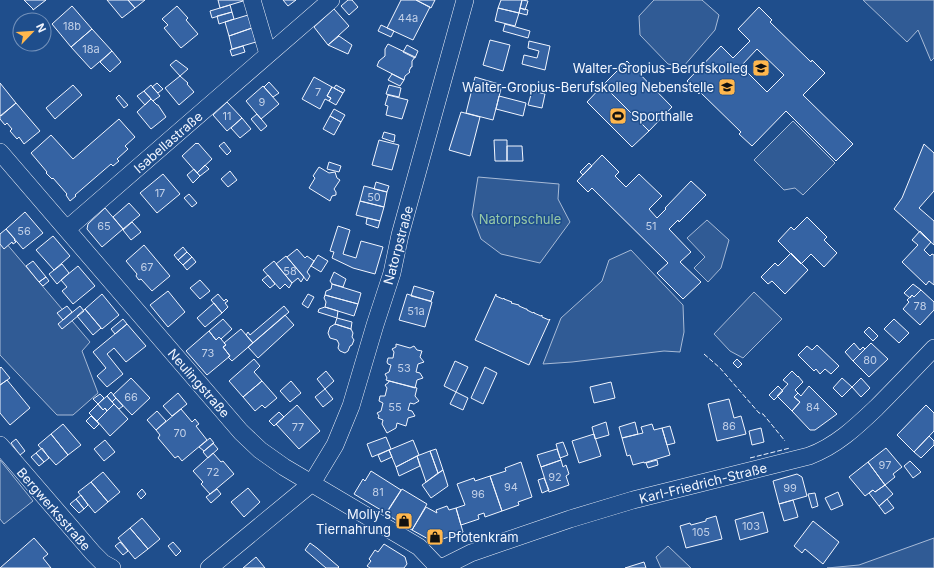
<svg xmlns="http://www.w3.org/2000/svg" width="934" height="568" font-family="Inter,sans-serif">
  <rect width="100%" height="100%" fill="#1f4e8c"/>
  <!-- built -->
  <path fill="#305b95" stroke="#a8bbd7" d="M654 0H702L719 15 715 30 683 67 668 64 640 35 639 16Z
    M863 0H934V58L931 61 918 30 907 42Z
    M793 121 835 163 803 195 795 188 784 190 754 160Z
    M478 177 559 184 558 199 570 222 540 263 501 254 481 239 472 215Z
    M707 220 729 240 721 268 708 282 694 268 705 257 687 238Z
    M0 236 90 342 82 351 98 393 73 415H57L0 355Z
    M631 250 683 305 684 332 680 352 664 351 572 362 543 364 561 318 602 281 609 260Z
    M754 292 782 319 743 358 730 351 714 334Z
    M0 460 33 501 4 524 0 519Z
    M934 538V568H827L859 565Z
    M668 546 691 568H661L656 557Z"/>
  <!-- building -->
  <path fill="#3563a3" stroke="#f2f6ff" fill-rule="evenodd" d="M24 0H46L33 10V9Z
    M107 0H128L135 8 122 18Z
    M128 0H145L135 8Z
    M218 0H243V1L220 8Z
    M283 0H296L288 6Z
    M348 0H352L358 7 349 15 341 6Z
    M401 0H416L430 7 413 40 387 28Z
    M416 0H435L431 8Z
    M501 0H522L519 13 498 8Z
    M522 0 528 1 525 10 520 8Z
    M230 5 232 12 212 18 210 11Z
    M72 6 92 29 71 47 52 24Z
    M177 6 188 18 186 20 198 34 181 48 164 28 168 25 162 19Z
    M759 7 772 20 770 22 811 62 812 60 825 73 803 95 853 144 836 161 786 111 752 146 739 134 741 132 700 92 699 94 687 81 721 46 733 58 750 41 738 29ZM757 49 784 75 767 92 741 66Z
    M498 8 519 13 515 26 495 21Z
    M520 8 528 10 527 15 519 13Z
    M334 9 349 26 328 45 314 27Z
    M232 12 234 19 219 24 217 16Z
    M248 15 252 28 229 36 225 22Z
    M505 24 530 31 528 38 503 31Z
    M381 25 394 31 391 37 378 31Z
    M252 28 256 42 232 49 229 36Z
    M92 29 112 51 91 69 71 47Z
    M339 36 352 45 348 54 328 45Z
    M490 40 510 45 503 71 483 65Z
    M529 41 550 46 545 70 522 64 524 55 537 58 539 51 528 48Z
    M388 44 415 57 412 61V67H411L409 71 410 72 405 76 404 80 377 66 379 61 385 56V49Z
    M407 45 418 51 415 58 403 52Z
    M243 46 245 52 232 56 230 50Z
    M112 51 121 62 110 72 100 62Z
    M176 60 188 69 180 76 170 65Z
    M627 61 672 107 649 131 603 85Z
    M392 74 404 80 400 86 388 80Z
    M180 76 188 83 187 84 194 92 179 105 165 88Z
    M314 77 332 87 327 96 331 98 329 101 325 99 320 109 302 99Z
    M475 77 502 85 493 120 466 113Z
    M269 82 279 93 273 97 264 87Z
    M0 83 16 103 1 116 0 115Z
    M157 83 163 89 158 93 152 87Z
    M73 85 82 95 55 119 46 108Z
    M151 85 160 96 153 101 144 91Z
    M336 85 345 90 343 93 334 88Z
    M389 85 401 88 399 97 386 94Z
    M603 85 649 131 632 147 587 102Z
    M263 86 279 104 261 119 246 101Z
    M332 87 343 93 336 105 329 101 331 98 327 96Z
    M144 91 151 99 145 105 137 96Z
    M532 91 545 94 542 108 528 105Z
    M119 95 128 105 124 108 116 98Z
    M388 95 408 100 402 119 386 115 388 106 385 105Z
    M499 96 526 103 523 116 496 109Z
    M151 99 157 105H158L166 117 151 129 137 112Z
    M227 102 242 118 227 131 213 115Z
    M16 103 40 131 24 144 19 137 17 139 10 131 12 129 7 123 5 125 0 119V116Z
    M334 109 345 115 341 122 330 116Z
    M461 112 480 117 470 156 449 150Z
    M257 114 267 126 261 131 251 119Z
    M330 116 341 122 334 135 323 129Z
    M242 118 251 129 240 138 231 128Z
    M119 119 135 137 125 146 128 149 117 159 119 161 113 166 111 164 75 195 76 196 70 201 66 195 67 194 53 178 52 179 46 173 47 172 31 153 51 135 73 159Z
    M384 132 395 135 394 142 382 138Z
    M379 140 399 145 392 170 372 165Z
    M494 140H507V161H495Z
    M224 142 231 151 227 155 219 146Z
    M196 143 197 144 198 143 212 159 197 173 182 156Z
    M924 144 934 153V191L919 208 934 221V245L894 209 902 198Z
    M507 146H522L523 161H507Z
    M602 155 619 172 615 176 626 187 639 174 662 196 649 209 657 218 666 209 665 208 691 181 706 195 679 222 678 220 669 229 691 252 680 262 701 282 683 299 657 273 668 263 592 188 588 192 577 181Z
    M329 162 341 166 339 172 327 169Z
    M589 163 592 166 583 175 580 172Z
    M205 165 209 169 200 176 197 173Z
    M319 167 329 173 335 172 337 178 340 180 334 189 336 192V195L332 196 330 201 309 188 315 178 313 176Z
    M194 169 200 176 193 183 187 175Z
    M230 171 237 180 228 187 221 179Z
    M163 174 180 194 157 213 140 193Z
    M376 182 389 186 387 192 374 189Z
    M364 186 387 192 384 207 360 201Z
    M189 194 197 203 192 207 184 198Z
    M360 201 384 207 380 221 356 215Z
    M129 203 140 215 123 229 113 217Z
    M105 208 123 229 102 247 87 229 88 224Z
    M25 212 43 233 23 249 6 229Z
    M807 217 827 237 824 240 837 253 824 267 811 254 801 264 778 241 791 227 794 230Z
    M367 218 380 221 378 228 366 224Z
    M132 222 141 232 131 240 123 230Z
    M338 226 350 230 343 254 356 258 361 241 383 247 375 274 353 268 332 258 334 252 330 251Z
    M6 229 15 239 14 240 16 242 13 244 12 242 4 249 0 244V234Z
    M920 231 931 242 924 250 930 256 932 254 934 255V285L929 281 926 285 902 262 918 245 912 240Z
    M53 236 70 256 54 270 36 250Z
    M144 245 170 276 152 291 141 279 139 280 136 276 137 274 126 261Z
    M183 247 187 252 178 260 174 255Z
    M297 249 305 258 307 256 314 261 307 272 310 276 307 281 287 257Z
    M187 252 192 257 183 265 178 260Z
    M791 253 808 270 785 294 772 281 768 284 761 277 775 263 778 266Z
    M318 255 328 261 321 272 311 266Z
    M286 256 304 277 301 282 298 278 292 283 276 264Z
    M192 257 196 262 187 270 183 265Z
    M33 261 46 277 39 282 26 266Z
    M274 261 292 283 289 288 285 284 280 289 263 270Z
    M62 264 69 273 57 284 49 274Z
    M78 266 95 286 73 304 62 291 67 287 61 280Z
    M334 272 346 279 343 287 332 284 330 281Z
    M268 275 275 284 270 288 262 280Z
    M46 277 49 281 43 286 39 282Z
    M200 280 210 291 200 299 190 288Z
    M332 284 361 293 358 304 325 295 326 291 331 289Z
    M913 284 921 290 914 297 912 295 910 298 904 293Z
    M414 286 434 292 431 301 411 296Z
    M921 290 934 302V310L920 325 903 309 909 302 907 300 912 295 914 297Z
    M168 291 185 312 168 327 150 305Z
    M102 294 119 315 102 329 85 309Z
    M218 294 224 301 226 299 228 301 225 303 228 307 222 313 211 300Z
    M308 294 314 297 308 308 302 304Z
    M407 294 432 302 425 327 399 320Z
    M496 294V296L503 299 504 298V299L512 302 511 303 519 305V306L526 309H527V310L533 313 534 312V313L541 316 542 315V317L549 320 550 319 529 365 475 340Z
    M325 295 358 304 354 316 325 307 326 302 324 298Z
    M214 303 222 313 205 327 197 318Z
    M67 306 72 312 63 320 57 313Z
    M80 306 84 311 62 329 58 324Z
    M284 306 289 312 253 343 246 335 248 332 250 335Z
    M325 307 338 311 337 318 318 312 319 309Z
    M85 309 101 328 93 335 77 316Z
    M285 315 294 325 258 358 248 347Z
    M337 318 352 322 351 329 335 324Z
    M123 319 127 324 115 334 111 329Z
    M223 319 232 329 221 339 219 337 216 340 209 331Z
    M894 319 909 333 899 343 884 329Z
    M127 324 146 346 126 362 114 348 107 354 123 374 107 387 97 376 106 368 93 352Z
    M335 324 351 329 353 333 352 337 354 340 352 345 350 346 348 351 345 353 340 351 338 348 339 344 337 340 330 338 328 333 330 327Z
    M869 327 878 336 873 341 864 332Z
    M241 329 253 343 232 361 228 357 230 356 223 347 226 345 224 343Z
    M209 331 216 340 219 337 221 339 226 345 223 347 230 356 207 375 186 351Z
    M854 343 860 350 863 347 865 349 853 361 845 352Z
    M871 343 888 359 869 377 853 361Z
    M396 344 410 348 414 346 417 350 422 351 420 357 424 362 418 364 416 372 420 373 423 378 417 380 415 388 386 380 387 378 385 374 389 372 391 365 388 364 387 362 388 358H393L394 352 392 349 396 347Z
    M817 345 839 366 831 374 825 369 820 374 816 369 814 371 798 355 807 346 812 350Z
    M254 359 260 366 254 372 262 381 243 397 229 381Z
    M737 359 742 364 738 368 733 363Z
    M455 361 468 367 456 392 444 386Z
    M1 367 10 378 0 385V368Z
    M485 367 497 373 483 404 471 398Z
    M326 371 334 381 325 389 317 379Z
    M792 371 798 377V376L803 382 795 390 798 393 794 397 800 402 792 411 777 396 788 384 783 380Z
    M131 378 150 398 132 415 113 395Z
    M842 378 852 387 842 397 833 388Z
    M861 378 870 388 861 397 852 387Z
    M7 380 30 408 10 425 0 413V385Z
    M262 381 277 398 265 408 262 405 255 411 243 397Z
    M291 381 301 393 290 402 280 391Z
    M389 381 417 388 415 396 419 401 414 404 410 403 408 410 412 411 415 416 408 418 406 426 397 423 396 428 387 433 382 424 383 420 378 418 379 416 377 413 381 411 383 403 379 401 380 396H385L387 388 385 385 388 383Z
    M611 382 615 398 594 403 590 387Z
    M778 386 783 391 774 400 769 395Z
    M809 386 837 414 815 430H810L792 411 800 402 794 397 798 393 801 396Z
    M325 389 333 399 323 407 315 397Z
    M111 392 116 398 112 402 107 396Z
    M456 392 468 398 463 410 450 404Z
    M178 393 187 404 172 416 163 406Z
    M100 394 104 398 98 404 93 399Z
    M107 396 114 404 107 411 105 408 103 410 98 404Z
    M116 398 123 406 119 409 112 402Z
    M729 399 734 418 741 416 746 434 717 441 708 404Z
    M98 404 103 410 105 408 107 411 97 421 89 413Z
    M114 404 128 419 110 436 97 421Z
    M297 405 320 431 299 449 276 424Z
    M926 405 934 413V431L914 452 897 435Z
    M181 409 192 422 195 419 199 424 196 426 207 440 182 461 178 456 175 458 158 438 160 435 156 430Z
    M157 411 166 421 156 430 147 420Z
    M279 412 284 417 274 426 269 421Z
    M91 416 99 424 94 429 86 421Z
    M606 422 609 435 595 439 592 427Z
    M635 422 638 434 622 438 619 427Z
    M63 424 81 445 68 455 51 434Z
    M652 424 654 430 662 428 670 455 644 463V462L633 465 630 455 627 456 622 438 643 433 641 427Z
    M670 426 675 443 667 445 662 428Z
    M761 428 764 442 752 445 749 431Z
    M51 434 68 455 56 465 38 445Z
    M594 434 601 456 579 463 572 441Z
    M929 436 934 441V445L921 458 914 452Z
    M386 437 391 449 372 457 367 444Z
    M210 438 214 443 204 451 199 447Z
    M16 439 25 451 20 455 11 443Z
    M105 440 115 452 104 461 94 449Z
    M413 440 419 455 396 467 389 450Z
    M563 442 568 455 560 458 556 444Z
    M213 443 218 449 208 458 203 452Z
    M42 448 49 458 44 462 36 453Z
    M886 448 902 467 893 474 895 477 885 485 868 462Z
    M436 449 443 470 438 473 430 451Z
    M557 449 561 460 541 467 537 455Z
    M389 450 392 457 381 462 378 455Z
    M430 451 438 473 426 482 417 456Z
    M36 453 44 462 39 466 31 457Z
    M213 453 221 462 223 461 234 474 210 494 201 484 203 482 193 471Z
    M417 456 420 466 399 476 396 467Z
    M561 460 563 467 566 465 569 474 566 476 569 485 549 492 541 467Z
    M657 460 658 465 648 468 646 463Z
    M910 461 921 472 913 478 904 466Z
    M521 462 532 497 518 502 519 505 502 511 490 476 506 471 505 468Z
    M868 462 885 485 875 492 873 490 865 496 849 477Z
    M443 470 448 486 431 498 422 485Z
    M371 471 401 490 386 513 354 494 363 479 365 481Z
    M103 472 120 492 108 502 91 482Z
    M797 474 802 477 807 496 779 504 773 481Z
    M490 476 502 511 485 517 484 513 478 515 479 519 461 525 456 508 465 505 457 484 474 478 475 481Z
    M544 478 549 490 542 493 538 480Z
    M91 482 108 502 95 513 78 492Z
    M885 485 893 494 879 506 869 493 873 490 875 492Z
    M248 488 260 502 244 517 231 502Z
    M142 489 146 494 141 499 137 494Z
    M217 489 221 494 211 503 206 497Z
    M402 489 427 504 412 530 386 514Z
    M838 492 843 505 831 510 825 498Z
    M815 493 818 506 812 508 808 494Z
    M81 495 88 505 84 509 76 499Z
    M76 499 84 509 79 513 70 504Z
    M887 499 894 508 885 514 879 506Z
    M793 500 798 517 784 521 779 504Z
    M447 506 449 510 456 508 463 532 437 541 430 540 412 530 426 507 437 513 436 510Z
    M763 512 768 532 740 540 735 520Z
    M716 516 722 539 686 548 680 526 690 523 691 525 706 521V519Z
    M142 518 160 539 148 549 130 528Z
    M813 521 839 542 823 564 805 549 802 553 794 546Z
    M130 528 148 549 135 559 118 538Z
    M34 538 48 554 43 558 51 568H0Z
    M120 542 128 551 123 555 115 546Z
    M173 542 181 551 176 556 168 546Z
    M310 543 317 548 339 567 338 568H326L305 550Z
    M384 544 405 557 407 564 404 568H370L367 566 371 561 369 559 375 550 378 552Z
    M256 557 265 568H243Z
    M644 562 646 568H625Z"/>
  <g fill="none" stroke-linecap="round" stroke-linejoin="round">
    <!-- minor casing -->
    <g stroke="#f2f6ff" stroke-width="18">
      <path id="minor" d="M252 0 268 54
        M0 152 241 432 260 450 284 467 419 547 439 568
        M67 229 331 0
        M0 445 93 553 103 563 112 568
        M209 568 312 483 335 445 351 406 375 325 392 273 400 235 465 0
        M441 568 471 553 570 519 633 500 809 456C836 446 856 427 876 408 896 388 915 368 934 348"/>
    </g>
    <!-- minor -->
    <use href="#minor" stroke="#1f4e8c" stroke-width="17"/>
    <!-- fence -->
    <path stroke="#f2f6ff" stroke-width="1" stroke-dasharray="5 2" stroke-linecap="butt" d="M704 354 720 368 759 413 763 414 785 441
      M750 458 790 448"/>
  </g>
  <!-- icons -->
  <defs>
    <g id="school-square" transform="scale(0.9)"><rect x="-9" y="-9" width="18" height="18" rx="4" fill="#ffb74d" stroke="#1f4e8c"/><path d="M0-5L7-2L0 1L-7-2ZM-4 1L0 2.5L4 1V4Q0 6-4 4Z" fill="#111"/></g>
    <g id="stadium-square" transform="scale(0.9)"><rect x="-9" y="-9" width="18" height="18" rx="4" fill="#ffb74d" stroke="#1f4e8c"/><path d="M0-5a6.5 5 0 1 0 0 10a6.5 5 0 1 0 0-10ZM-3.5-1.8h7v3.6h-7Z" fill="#111"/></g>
    <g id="shop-square" transform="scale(0.9)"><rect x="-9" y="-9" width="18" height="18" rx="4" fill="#ffb74d" stroke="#1f4e8c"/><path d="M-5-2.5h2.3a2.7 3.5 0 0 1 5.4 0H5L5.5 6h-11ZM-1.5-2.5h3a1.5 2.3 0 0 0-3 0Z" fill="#111"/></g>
  </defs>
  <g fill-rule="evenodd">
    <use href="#school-square" x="761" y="68"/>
    <use href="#school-square" x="727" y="87"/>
    <use href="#stadium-square" x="618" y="116"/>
    <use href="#shop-square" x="404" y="521"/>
    <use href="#shop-square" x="435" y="537"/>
  </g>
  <g text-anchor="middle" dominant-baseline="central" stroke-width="3" stroke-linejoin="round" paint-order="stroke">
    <!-- number labels -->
    <g font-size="11" fill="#c3d1e8">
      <text x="408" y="18">44a</text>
      <text x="72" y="26">18b</text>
      <text x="91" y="49">18a</text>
      <text x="318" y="92">7</text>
      <text x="262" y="102">9</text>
      <text x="227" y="116">11</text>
      <text x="160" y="193">17</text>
      <text x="374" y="197">50</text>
      <text x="104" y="226">65</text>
      <text x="651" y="226">51</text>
      <text x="24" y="231">56</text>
      <text x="147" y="267">67</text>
      <text x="290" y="271">58</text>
      <text x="920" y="306">78</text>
      <text x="416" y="311">51a</text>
      <text x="208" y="353">73</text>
      <text x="870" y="360">80</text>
      <text x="404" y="368">53</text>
      <text x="131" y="397">66</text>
      <text x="395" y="407">55</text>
      <text x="813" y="407">84</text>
      <text x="729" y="426">86</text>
      <text x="298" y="427">77</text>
      <text x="180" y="433">70</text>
      <text x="885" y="465">97</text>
      <text x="213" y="472">72</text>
      <text x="555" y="477">92</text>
      <text x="511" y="487">94</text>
      <text x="790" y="488">99</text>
      <text x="378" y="492">81</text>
      <text x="478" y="494">96</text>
      <text x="751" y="526">103</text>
      <text x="701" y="532">105</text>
    </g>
    <!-- poi labels -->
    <g font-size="13" fill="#f2f6ff" stroke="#1f4e8c" text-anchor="end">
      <text x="748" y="68">Walter-Gropius-Berufskolleg</text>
      <text x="714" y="87">Walter-Gropius-Berufskolleg Nebenstelle</text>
      <text x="631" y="116" text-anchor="start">Sporthalle</text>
      <text x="391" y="514">Molly's<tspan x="391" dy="15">Tiernahrung</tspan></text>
      <text x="448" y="537" text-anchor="start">Pfotenkram</text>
    </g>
    <!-- street labels -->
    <g font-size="13" fill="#f2f6ff" stroke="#1f4e8c">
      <text transform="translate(168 142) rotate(-41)">Isabellastraße</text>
      <text transform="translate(398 245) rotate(-75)">Natorpstraße</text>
      <text transform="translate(199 383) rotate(49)">Neulingstraße</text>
      <text transform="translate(703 483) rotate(-14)">Karl-Friedrich-Straße</text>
      <text transform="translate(54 509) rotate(49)">Bergwerksstraße</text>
    </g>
    <!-- park labels -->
    <g font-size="13" fill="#97c8a6" stroke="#1f4e8c">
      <text x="520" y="219">Natorpschule</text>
    </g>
  </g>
  <!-- north arrow -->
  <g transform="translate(32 32) rotate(65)"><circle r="19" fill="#1f4e8c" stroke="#7391ba"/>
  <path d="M0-3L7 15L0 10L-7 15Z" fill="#ffb74d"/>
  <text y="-6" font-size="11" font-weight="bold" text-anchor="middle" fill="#f2f6ff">N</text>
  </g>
</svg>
